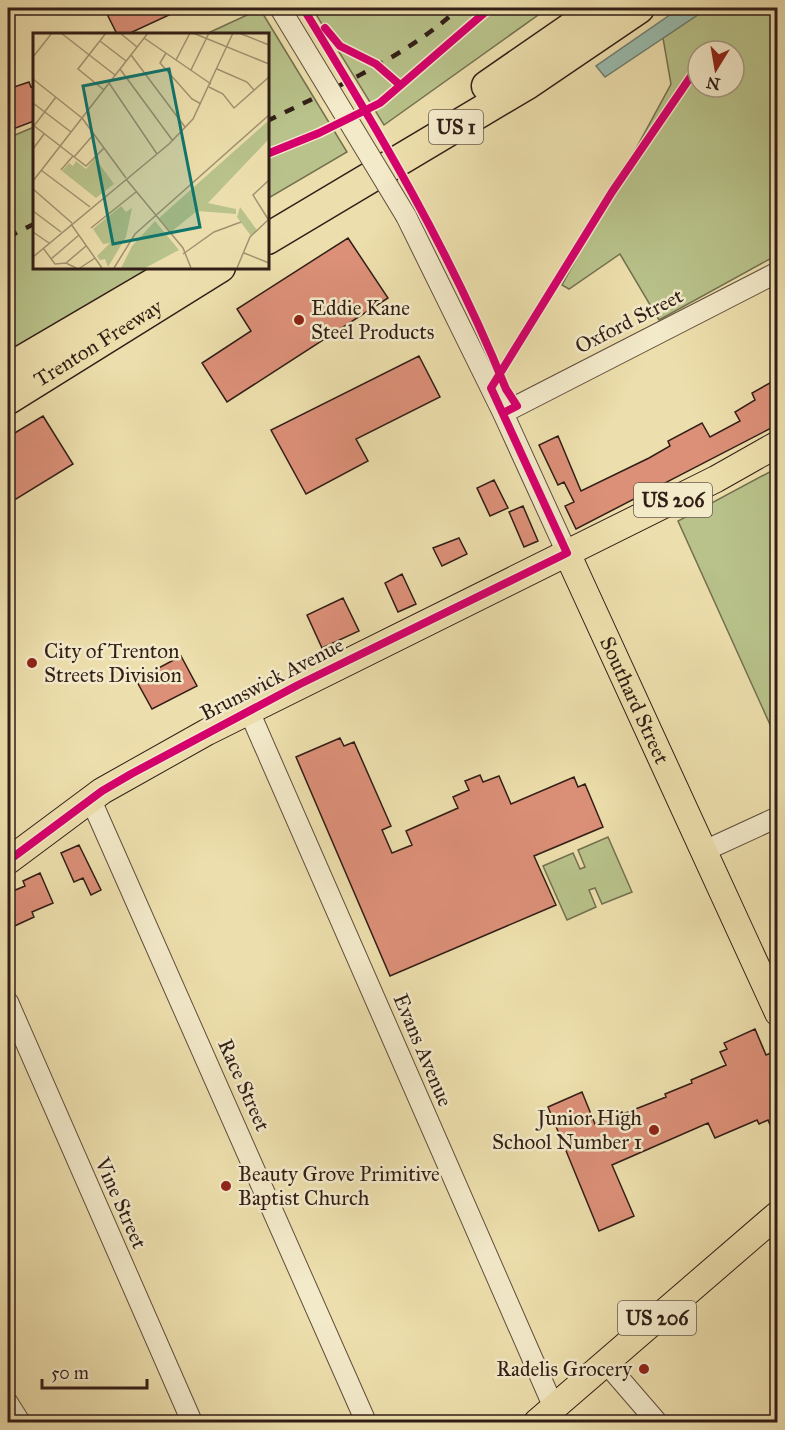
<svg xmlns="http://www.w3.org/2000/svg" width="785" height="1430" font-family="'IM FELL Great Primer',serif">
  <rect width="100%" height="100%" fill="#eddfad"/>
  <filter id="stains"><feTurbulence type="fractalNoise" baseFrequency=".00333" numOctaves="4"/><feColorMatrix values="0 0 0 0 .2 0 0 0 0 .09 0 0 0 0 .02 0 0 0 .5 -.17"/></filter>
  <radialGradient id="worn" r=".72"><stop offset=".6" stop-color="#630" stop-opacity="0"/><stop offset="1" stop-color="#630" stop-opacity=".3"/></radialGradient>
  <!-- green -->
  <path fill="#b8c28a" stroke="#747050" stroke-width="1.5" fill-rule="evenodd" d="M312 8H548L384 125Z
    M708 8H777V255L659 320 620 254 569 289 562 285 671 84 663 38ZM698 51H734V87H698Z
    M260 9 347 152 267 199V34H206Z
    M34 127V267H152L8 352V138Z
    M777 468V740L678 521Z
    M608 837 632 892 602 904 595 888 589 890 596 907 567 920 543 866 573 853 580 869 585 867 578 850Z"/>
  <!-- water -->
  <path fill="#99bcae" stroke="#6f7d72" stroke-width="1.5" d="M680 8H708L605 77 596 66Z"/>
  <!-- building -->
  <path fill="#dc9078" stroke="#311e17" stroke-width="1.5" d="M120 8H184L128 34H117L107 14Z
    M29 82 31 87 34 86V121L8 131V89Z
    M348 238 388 298 227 402 202 363 251 331 237 309Z
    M419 356 440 397 356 439 368 461 306 494 271 430Z
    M777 379V425L576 529 565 506 574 502 564 482 558 485 539 445 558 436 581 491 649 458 670 446 668 441 702 423 710 437 740 421 735 412 755 400 752 393Z
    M43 416 73 464 8 504V437Z
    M494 480 508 508 490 516 477 488Z
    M523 506 538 541 524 547 509 512Z
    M459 538 467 554 442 566 433 548Z
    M402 574 416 604 398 612 385 583Z
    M343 598 359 631 322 648 307 615Z
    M181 656 197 686 152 709 136 680Z
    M340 738 344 746 354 742 391 826 382 830 392 853 412 845 406 831 458 808 453 797 469 790 465 781 480 775 483 782 499 776 511 804 574 777 578 787 585 784 603 827 534 856 556 905 390 976 296 757Z
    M79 845 101 890 91 895 83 878 74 882 61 853Z
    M40 873 53 903 32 912 34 917 8 929V893L25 886 23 881Z
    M755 1029 766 1055 773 1052 777 1062V1073L774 1074 777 1083V1141L768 1120 759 1124 757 1120 715 1138 708 1123 612 1165 634 1216 599 1231 548 1107 582 1092 595 1124 622 1112 623 1114 666 1097 665 1094 692 1083 691 1080 726 1065 720 1052 727 1049 724 1043Z"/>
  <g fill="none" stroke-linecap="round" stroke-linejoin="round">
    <!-- minor casing -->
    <g stroke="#604e3c" stroke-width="22">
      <path id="minor" d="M406 216 503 413 567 553
        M503 413 778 272
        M249 711 554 1408
        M91 800 366 1422
        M704 851 778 817
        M8 1002 192 1422
        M606 1363 657 1422
        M8 1403 20 1422"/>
    </g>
    <!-- major casing -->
    <g stroke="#311e17" stroke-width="28">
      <g id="major">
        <path id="s1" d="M567 553 778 1013"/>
        <path d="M8 861 102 791 207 732 716 479 778 444"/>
        <path d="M537 1422 778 1214"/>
      </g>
    </g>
    <!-- highway casing -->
    <g stroke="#311e17" stroke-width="33">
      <g id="highway">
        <path d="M487 86 600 8"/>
        <path d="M267 239 527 84 639 8"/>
        <path d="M8 369 182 267"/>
        <path id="s2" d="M8 399 220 267"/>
      </g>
    </g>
    <!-- minor -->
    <use href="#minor" stroke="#f3eaca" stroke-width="20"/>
    <!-- major -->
    <use href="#major" stroke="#eddfad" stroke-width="26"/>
    <!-- highway -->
    <use href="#highway" stroke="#eddfad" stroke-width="30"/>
    <!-- rail -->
    <path stroke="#311e17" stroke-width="4.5" stroke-dasharray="10 10" stroke-linecap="butt" d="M267 121C330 90 408 56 459 8
      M8 237 34 224"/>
    <!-- minor-bridge casing -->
    <g stroke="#604e3c" stroke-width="22" stroke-linecap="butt">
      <path id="minor-bridge" d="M280 8 406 216"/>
    </g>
    <!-- minor-bridge -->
    <use href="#minor-bridge" stroke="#f3eaca" stroke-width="20"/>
    <!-- cycleway casing -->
    <g stroke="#f3eaca" stroke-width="11">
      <path id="cycleway" d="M303 8C379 131 452 255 506 389L517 406 503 413
        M325 28 340 46 376 64 400 85
        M267 154 319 133 380 103 490 8
        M8 861 102 791 131 774 298 685 567 553 491 388 612 192 698 66"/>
    </g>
    <!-- cycleway -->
    <use href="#cycleway" stroke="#d6006c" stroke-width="8"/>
  </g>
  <!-- markers -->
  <g fill="#8f2418" stroke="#f3eaca" stroke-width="2">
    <circle cx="299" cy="320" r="6"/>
    <circle cx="32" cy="663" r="6"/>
    <circle cx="654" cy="1130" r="6"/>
    <circle cx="226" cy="1186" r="6"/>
    <circle cx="644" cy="1369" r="6"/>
  </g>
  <g text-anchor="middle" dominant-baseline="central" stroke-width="5" stroke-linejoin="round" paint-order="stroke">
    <!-- shield labels -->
    <g fill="#f3eaca" stroke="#6b5b4d" stroke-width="1.5">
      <rect x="429" y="110" width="54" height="34" rx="4.5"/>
      <rect x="634" y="483" width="78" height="34" rx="4.5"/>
      <rect x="618" y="1301" width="78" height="34" rx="4.5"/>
    </g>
    <g font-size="20" font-weight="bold" fill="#311e17">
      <text x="456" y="127">US 1</text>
      <text x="673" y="500">US 206</text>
      <text x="657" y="1318">US 206</text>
    </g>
    <!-- poi labels -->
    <g font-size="21" fill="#311e17" stroke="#f3eaca" text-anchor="start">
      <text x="311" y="308">Eddie Kane<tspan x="311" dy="24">Steel Products</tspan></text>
      <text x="44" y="651">City of Trenton<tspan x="44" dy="24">Streets Division</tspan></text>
      <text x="642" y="1118" text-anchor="end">Junior High<tspan x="642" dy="24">School Number 1</tspan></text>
      <text x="238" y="1174">Beauty Grove Primitive<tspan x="238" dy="24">Baptist Church</tspan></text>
      <text x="632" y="1369" text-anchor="end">Radelis Grocery</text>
    </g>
    <!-- street labels -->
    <g font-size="21" fill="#311e17" stroke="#f3eaca">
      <text transform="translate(629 321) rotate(-27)">Oxford Street</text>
      <text stroke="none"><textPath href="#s2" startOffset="106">Trenton Freeway</textPath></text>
      <text transform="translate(272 679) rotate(-27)">Brunswick Avenue</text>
      <text stroke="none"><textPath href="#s1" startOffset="162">Southard Street</textPath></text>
      <text transform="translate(423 1050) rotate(67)">Evans Avenue</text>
      <text transform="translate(244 1085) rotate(66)">Race Street</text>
      <text transform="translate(121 1203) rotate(66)">Vine Street</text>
    </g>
  </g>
  <!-- overview -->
  <g transform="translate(33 33)">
    <rect width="236" height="236" fill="#eddfad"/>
    <path d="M235 88V107L175 170 203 176V181L164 178 138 199 126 185ZM62 125 81 151 63 165 29 138 36 130 40 133 43 128 53 136ZM88 173 93 179 99 175 93 204 75 234 72 226 67 227 64 223 77 210 70 211 60 196ZM207 174 224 197 218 203 204 184ZM122 188 146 217 112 235H88L99 213Z" fill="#b8c28a"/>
    <path fill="none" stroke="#a29271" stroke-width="1.5" d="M28 0 82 42M87 0 104 14M160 0 236 31M206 0 236 12M111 5 178 51M67 8 93 28M133 20 127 30 159 66 168 71M98 22 152 94M0 24 19 0M143 27 157 0M87 36 140 108M184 36 214 49 221 57M158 37 176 0M0 46 49 85M76 50 124 121M176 54 190 61 201 75 236 44M71 57 45 36 73 0M0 70 38 99M49 85 93 145M0 92 53 133 71 115M1 93 23 64M0 116 11 101M41 124 61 101M8 137 57 174M28 137 40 123M93 146 150 215 158 235M0 148 115 0M0 156 39 190M0 178 28 199M235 186 220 162 236 147M38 191 69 235M58 195 103 159M0 199 16 210M10 215 22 231 33 230 43 235M211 220 236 230M150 221 181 199 208 189M0 224 136 111 160 86 200 0M18 226 46 202M33 230 53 213M47 235 62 225M81 235 102 201 236 82M204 235 217 204 236 186"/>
    <path fill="#0f766e" fill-opacity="0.15" stroke="#0f766e" stroke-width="3" d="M136 36 167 194 80 211 50 53Z"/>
    <rect width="236" height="236" fill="none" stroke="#311e17" stroke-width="3"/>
  </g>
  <!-- margin -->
  <rect width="785" height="1430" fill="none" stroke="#eddfad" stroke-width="30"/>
  <rect x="9" y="9" width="767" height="1412" fill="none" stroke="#311e17" stroke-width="3"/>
  <rect x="15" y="15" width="755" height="1400" fill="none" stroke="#311e17" stroke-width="1.5"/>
  <!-- north arrow -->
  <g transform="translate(716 69) rotate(191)"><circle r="28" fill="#f3eaca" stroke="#a59882" stroke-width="1.5"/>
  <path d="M0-4.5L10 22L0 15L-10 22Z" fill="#8f2418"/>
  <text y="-9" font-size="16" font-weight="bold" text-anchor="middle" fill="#311e17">N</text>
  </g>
  <!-- scale -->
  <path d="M42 1379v9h105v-9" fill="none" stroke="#311e17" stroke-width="3"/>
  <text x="51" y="1379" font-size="18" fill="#311e17" stroke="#f3eaca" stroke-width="4.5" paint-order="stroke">50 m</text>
  <rect width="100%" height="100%" filter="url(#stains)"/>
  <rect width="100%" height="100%" fill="url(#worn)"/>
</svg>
